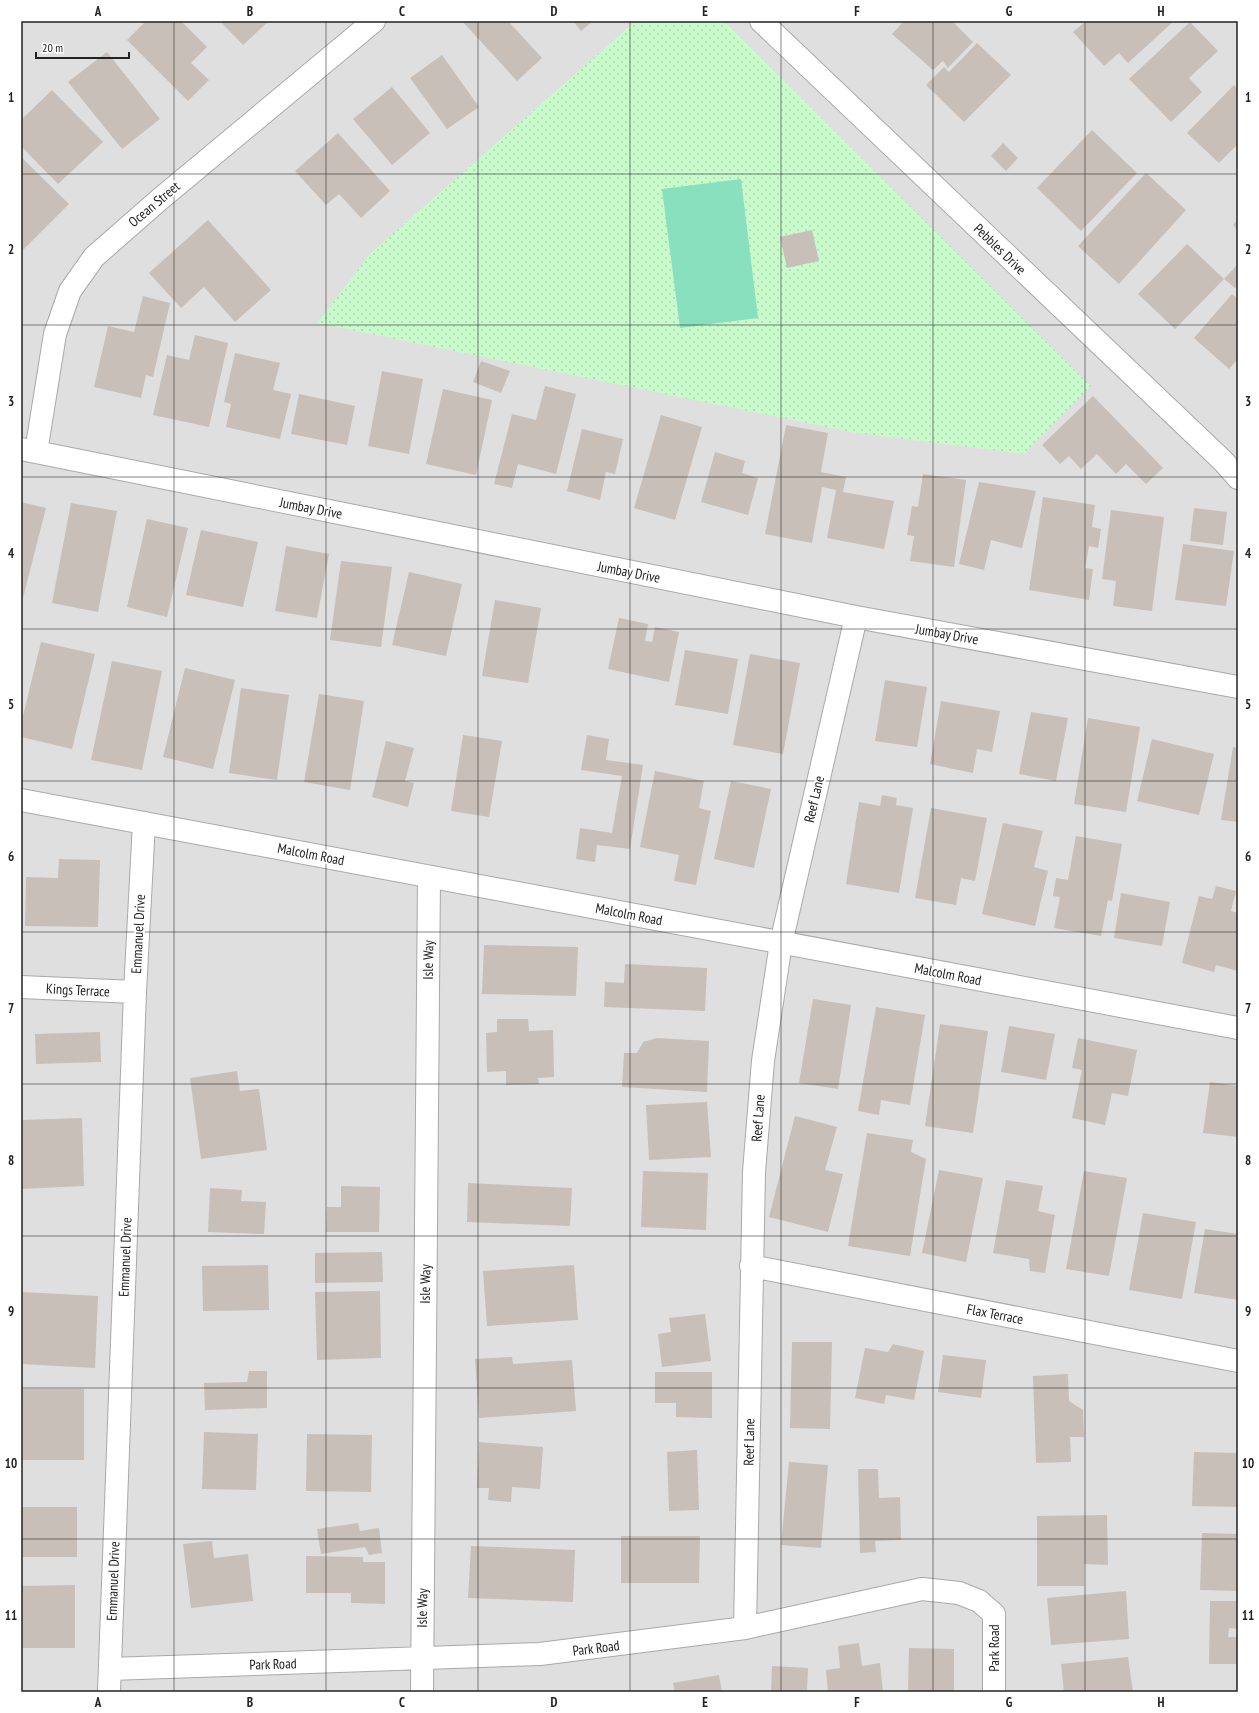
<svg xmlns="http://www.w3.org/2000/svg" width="1259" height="1713" font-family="'PT Sans Narrow',sans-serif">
  <defs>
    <pattern id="park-dots" width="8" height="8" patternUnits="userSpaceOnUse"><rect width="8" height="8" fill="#c8facc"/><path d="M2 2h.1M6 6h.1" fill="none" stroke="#acd6af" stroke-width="1.8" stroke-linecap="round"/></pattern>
  </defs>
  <rect width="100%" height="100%" fill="#f2efe9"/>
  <!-- residential -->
  <path fill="#e0dfdf" d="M21 21H1238V1692H21Z"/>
  <!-- park -->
  <path fill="url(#park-dots)" d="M636 21H724L1091 386 1024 454 856 433 317 323 371 253Z"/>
  <!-- pitch -->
  <path fill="#88e0be" d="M741 179 758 318 680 328 662 189Z"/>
  <!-- building -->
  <path fill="#c7bfb8" d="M146 21H181L207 47 191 63 209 80 188 101 127 40Z
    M220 21H269L243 45Z
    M462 21H508L542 58 517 81Z
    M573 21H593L581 31Z
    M904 21H952L973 42 948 68 943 61 933 70 892 34Z
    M1086 21H1174L1128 63 1119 53 1104 66 1073 32Z
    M1190 22 1218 51 1189 78 1202 92 1171 122 1129 79Z
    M977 43 1011 75 964 122 926 85 944 67 949 72Z
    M107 52 160 119 122 149 68 82Z
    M442 55 479 107 447 129 410 78Z
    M1234 85 1238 89V144L1219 163 1187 133Z
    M392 87 430 133 392 165 353 119Z
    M52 90 103 142 58 184 21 146V120Z
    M1092 130 1137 173 1081 231 1037 188Z
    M338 133 390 191 361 218 339 194 326 205 295 171Z
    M1003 143 1018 158 1006 171 991 156Z
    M21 157 69 204 21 252Z
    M1146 173 1186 210 1119 284 1078 246Z
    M1238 219V230L1233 225Z
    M208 220 271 290 235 322 204 287 181 308 149 273Z
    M812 230 819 261 787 268 780 237Z
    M1187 244 1224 279 1175 329 1138 294Z
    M1238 264V285L1235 288 1224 279Z
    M1232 294 1238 299V359L1229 369 1194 338Z
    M143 296 170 303 153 377 146 375 141 398 94 387 108 326 134 332Z
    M195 335 228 343 209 427 153 415 167 355 189 360Z
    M235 353 280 363 273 390 291 394 280 439 226 427 231 404 224 402Z
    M481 361 510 371 501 393 473 382Z
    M382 371 423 379 409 454 368 446Z
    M545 386 576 394 556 474 518 464 512 488 494 484 512 414 536 420Z
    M443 389 492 400 476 475 426 464Z
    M299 394 355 406 347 445 291 434Z
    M1093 396 1163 468 1146 484 1126 464 1116 474 1097 454 1081 469 1069 456 1060 464 1042 445Z
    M661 415 702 427 675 520 634 508Z
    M786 425 828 433 821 472 846 477 843 492 894 501 884 549 827 538 836 490 822 487 812 543 765 534Z
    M582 429 623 439 615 474 606 472 600 500 567 491Z
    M715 452 745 461 742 473 758 478 748 515 701 502Z
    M923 474 966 480 954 567 910 561 914 536 907 535 912 506 918 507Z
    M979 482 1036 491 1022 548 991 540 984 570 959 564Z
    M1043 497 1095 505 1092 527 1101 529 1098 548 1089 546 1085 568 1093 569 1089 600 1029 590Z
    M21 502 46 508 23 598 21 597Z
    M71 503 117 511 98 612 52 603Z
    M1194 508 1227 512 1223 545 1190 541Z
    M1111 510 1164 517 1152 611 1113 606 1116 581 1102 579Z
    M147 519 188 528 167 617 127 607Z
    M201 530 258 542 243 607 186 595Z
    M1183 544 1234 551 1226 606 1175 600Z
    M286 546 329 554 317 618 275 611Z
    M341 561 392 567 381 647 330 640Z
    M409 572 462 584 446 656 392 645Z
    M495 600 541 608 528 683 482 676Z
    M619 618 648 624 645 641 652 642 655 627 679 632 669 682 608 669Z
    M41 642 95 654 72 749 21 737V724Z
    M685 650 738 659 728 714 675 705Z
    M750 654 800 663 783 754 733 745Z
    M112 661 162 671 142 770 91 760Z
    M185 668 235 680 213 769 163 757Z
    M885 680 927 687 917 747 875 741Z
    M241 688 289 695 277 780 229 773Z
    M319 694 364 701 350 790 304 782Z
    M941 701 1000 711 992 752 977 749 973 773 930 764Z
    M1031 712 1068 718 1056 781 1019 774Z
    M1088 718 1140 727 1126 812 1074 804Z
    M463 735 502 741 489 817 451 811Z
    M587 735 609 739 606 760 643 765 630 849 597 845 595 862 576 859 580 828 612 833 622 776 581 770Z
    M1152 739 1214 754 1199 815 1137 801Z
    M386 741 414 748 405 781 414 783 408 807 372 797Z
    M1233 747 1238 748V822L1221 820Z
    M655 771 704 781 699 808 711 811 696 885 674 881 679 855 640 847Z
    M731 781 771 789 754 868 714 859Z
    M882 795 897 798 896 805 913 808 899 893 846 884 859 802 880 806Z
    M931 808 987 818 975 881 961 878 956 905 915 898Z
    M1003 823 1043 831 1034 867 1048 871 1035 926 982 914Z
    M1076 836 1122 844 1112 901 1108 900 1101 936 1054 928 1060 897 1053 896 1056 878 1068 880Z
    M59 859 100 860 98 927 25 926 26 877 58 878Z
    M1216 886 1236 891 1231 911 1238 913V971L1216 965 1214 972 1182 963 1199 896 1212 899Z
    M1121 893 1170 902 1162 946 1114 938Z
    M484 945 578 947 576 996 482 994Z
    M625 964 707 968 705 1011 604 1007 605 982 624 983Z
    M813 999 851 1005 838 1089 799 1083Z
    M876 1007 925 1015 910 1105 881 1100 879 1115 858 1111Z
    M497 1019H528L529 1031 553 1030 554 1077 538 1078 539 1084 506 1085V1071L487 1072 486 1033 497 1032Z
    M940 1024 988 1031 973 1133 925 1126Z
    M1009 1026 1055 1034 1046 1080 1001 1072Z
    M100 1032 101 1062 36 1064 35 1034Z
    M657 1038 709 1041 707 1092 622 1087 624 1053H637L643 1042Z
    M1078 1038 1137 1050 1128 1096 1112 1093 1105 1125 1072 1118 1082 1070 1072 1068Z
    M237 1071 240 1091 259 1089 267 1150 201 1159 190 1078Z
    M1210 1082 1238 1086V1137L1203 1133Z
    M707 1102 711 1157 649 1160 646 1105Z
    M795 1116 837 1127 825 1170 843 1174 828 1232 769 1217Z
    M82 1118 84 1186 21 1189V1120Z
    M867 1133 913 1140 911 1152 926 1159 910 1256 848 1246Z
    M939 1170 983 1178 966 1262 922 1253Z
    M643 1171 708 1173 706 1230 641 1227Z
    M1084 1171 1127 1178 1109 1276 1066 1269Z
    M1006 1180 1043 1186 1038 1211 1055 1215 1045 1273 1030 1271 1029 1259 993 1253Z
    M468 1183 572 1188 570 1226 467 1222Z
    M341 1186 380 1187 379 1232H326L327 1207H341Z
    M210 1188 242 1190 241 1201 266 1202 264 1234 208 1232Z
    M1143 1213 1196 1222 1182 1299 1129 1290Z
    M1205 1229 1238 1234V1300L1194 1293Z
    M382 1252 383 1282 315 1283V1253Z
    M268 1265 269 1310 203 1311 202 1266Z
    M574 1265 578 1320 487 1326 483 1271Z
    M380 1291 381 1358 317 1360 315 1292Z
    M21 1292 98 1296 95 1368 21 1364Z
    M705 1314 711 1361 662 1367 658 1334 671 1332 669 1318Z
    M792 1342H832L830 1429 790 1428Z
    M893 1344 924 1351 914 1400 886 1395 884 1404 855 1398 865 1348 888 1352Z
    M943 1355 986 1360 981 1398 938 1392Z
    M512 1357 513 1364 572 1360 576 1411 479 1418 475 1359Z
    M249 1371H267V1408L205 1410 204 1383 247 1382Z
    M655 1372H712V1418L676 1417V1403H655Z
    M1068 1374 1069 1401 1083 1410 1084 1437H1070L1071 1462 1036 1463 1033 1376Z
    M21 1389H84V1460H21Z
    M204 1432 258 1434 256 1490 202 1489Z
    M307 1434 372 1435 371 1492 306 1491Z
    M479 1442 543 1447 540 1489 512 1487 511 1502 488 1500 489 1488H477Z
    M697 1450 699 1510 669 1511 667 1452Z
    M1194 1452 1238 1453V1507L1192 1506Z
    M789 1462 828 1465 821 1548 781 1545Z
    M858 1469H878L879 1498 900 1497 901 1540 875 1541 876 1552 860 1553Z
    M21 1507H77V1557H21Z
    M1107 1515 1108 1565 1084 1564V1586H1037V1516Z
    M358 1523 360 1531 379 1528 382 1553 369 1555 365 1547 321 1554 317 1529Z
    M1202 1533 1238 1534V1591L1200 1590Z
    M621 1536H700L699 1583H621Z
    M212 1541 214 1558 248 1554 253 1601 191 1608 183 1544Z
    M471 1546 575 1550 573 1602 468 1598Z
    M306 1556 363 1557V1562H385V1604L351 1603V1593H306Z
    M75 1585V1648H21V1586Z
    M1126 1591 1129 1639 1051 1645 1047 1598Z
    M1210 1601H1238V1629L1229 1628 1228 1637H1238V1664H1209Z
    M859 1643 862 1666 880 1663 883 1692H828L826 1670 840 1668 838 1646Z
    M909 1648 954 1649V1692H908Z
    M1128 1657 1133 1692H1064L1061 1664Z
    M772 1666 808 1668 807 1692H771Z
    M719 1675 722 1692H675L673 1683Z"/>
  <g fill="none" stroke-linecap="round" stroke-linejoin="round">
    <!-- minor casing -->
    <g stroke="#a9a9a9" stroke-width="24">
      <path id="minor" d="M761 21 1223 461 1238 478
        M21 449 856 617 1238 687
        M36 452 55 334 70 291 94 257 159 200 374 21
        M21 987 135 992
        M751 1266 1238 1361
        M745 1628 754 1172 763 1061 781 943 856 617
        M110 1669 540 1654 745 1628 922 1589 959 1593 979 1601 994 1614V1692
        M109 1692 135 992 144 823
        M422 1692 429 877"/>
    </g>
    <!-- tertiary casing -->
    <g stroke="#a9a9a9" stroke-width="24">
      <path id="tertiary" d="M21 800 1238 1028"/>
    </g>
    <!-- minor -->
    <use href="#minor" stroke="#fff" stroke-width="22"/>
    <!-- tertiary -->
    <use href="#tertiary" stroke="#fff" stroke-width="22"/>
  </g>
  <!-- grid -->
  <path fill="none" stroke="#222" stroke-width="1" stroke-opacity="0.55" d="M174 21V1692M326 21V1692M478 21V1692M630 21V1692M781 21V1692M933 21V1692M1085 21V1692M21 174H1238M21 325H1238M21 477H1238M21 629H1238M21 781H1238M21 932H1238M21 1084H1238M21 1236H1238M21 1388H1238M21 1539H1238"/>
  <g text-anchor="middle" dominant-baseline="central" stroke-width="4" stroke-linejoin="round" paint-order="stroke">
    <!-- street labels -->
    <g font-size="14" fill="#222" stroke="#fff">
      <text transform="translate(154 204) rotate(-40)">Ocean Street</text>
      <text transform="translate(1000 249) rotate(44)">Pebbles Drive</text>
      <text transform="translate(311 508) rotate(11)">Jumbay Drive</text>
      <text transform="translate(629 572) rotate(11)">Jumbay Drive</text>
      <text transform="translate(947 634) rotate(10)">Jumbay Drive</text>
      <text transform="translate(814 799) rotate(-77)">Reef Lane</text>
      <text transform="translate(311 854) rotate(11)">Malcolm Road</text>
      <text transform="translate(629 914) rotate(11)">Malcolm Road</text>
      <text transform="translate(138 934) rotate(-87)">Emmanuel Drive</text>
      <text transform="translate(428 960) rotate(-89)">Isle Way</text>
      <text transform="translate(948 974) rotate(11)">Malcolm Road</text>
      <text transform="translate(78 990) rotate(3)">Kings Terrace</text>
      <text transform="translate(758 1118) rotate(-86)">Reef Lane</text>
      <text transform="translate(125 1257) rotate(-88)">Emmanuel Drive</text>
      <text transform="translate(425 1284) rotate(-89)">Isle Way</text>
      <text transform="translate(995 1314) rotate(11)">Flax Terrace</text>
      <text transform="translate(749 1442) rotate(-89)">Reef Lane</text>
      <text transform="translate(113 1581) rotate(-88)">Emmanuel Drive</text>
      <text transform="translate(422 1608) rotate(-89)">Isle Way</text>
      <text transform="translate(596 1648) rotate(-7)">Park Road</text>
      <text transform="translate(994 1648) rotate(-90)">Park Road</text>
      <text transform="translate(273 1664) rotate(-2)">Park Road</text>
    </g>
  </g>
  <!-- border -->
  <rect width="1259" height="1713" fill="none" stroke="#ffffff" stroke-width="44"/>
  <!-- scale -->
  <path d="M36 52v6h93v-6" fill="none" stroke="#222222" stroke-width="2"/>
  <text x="42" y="52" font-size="12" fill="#222222" stroke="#ffffff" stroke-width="3" paint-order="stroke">20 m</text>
  <rect x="22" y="22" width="1215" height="1669" fill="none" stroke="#222" stroke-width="1.5"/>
  <g font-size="13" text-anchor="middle" font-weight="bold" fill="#222">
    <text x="98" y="16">A</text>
    <text x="250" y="16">B</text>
    <text x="402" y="16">C</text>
    <text x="554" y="16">D</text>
    <text x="705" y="16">E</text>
    <text x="857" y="16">F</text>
    <text x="1009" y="16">G</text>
    <text x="1161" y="16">H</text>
    <text x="11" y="102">1</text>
    <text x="1248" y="102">1</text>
    <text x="11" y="254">2</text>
    <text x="1248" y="254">2</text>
    <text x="11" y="406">3</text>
    <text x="1248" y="406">3</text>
    <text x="11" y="558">4</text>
    <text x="1248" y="558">4</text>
    <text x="11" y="709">5</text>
    <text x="1248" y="709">5</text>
    <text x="11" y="861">6</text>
    <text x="1248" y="861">6</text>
    <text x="11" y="1013">7</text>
    <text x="1248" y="1013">7</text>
    <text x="11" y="1165">8</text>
    <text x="1248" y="1165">8</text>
    <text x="11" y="1316">9</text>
    <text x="1248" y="1316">9</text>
    <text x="11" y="1468">10</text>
    <text x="1248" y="1468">10</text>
    <text x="11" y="1620">11</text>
    <text x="1248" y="1620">11</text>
    <text x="98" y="1707">A</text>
    <text x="250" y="1707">B</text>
    <text x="402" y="1707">C</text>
    <text x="554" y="1707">D</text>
    <text x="705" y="1707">E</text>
    <text x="857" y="1707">F</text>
    <text x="1009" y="1707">G</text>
    <text x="1161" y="1707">H</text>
  </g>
</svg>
